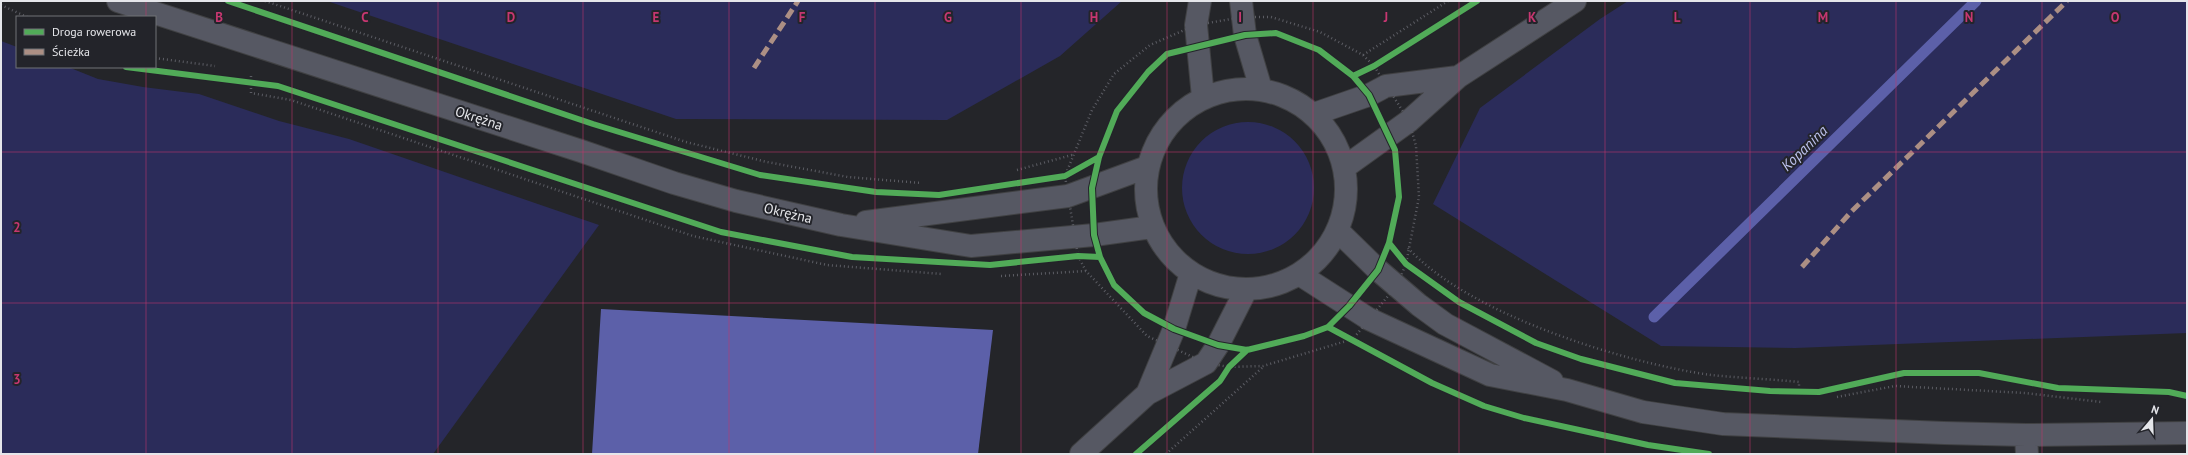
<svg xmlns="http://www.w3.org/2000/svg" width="2188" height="455" font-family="'PT Sans',sans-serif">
  <rect width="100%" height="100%" fill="#242529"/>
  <!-- green -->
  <path fill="#2b2c5a" d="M327 1H1122L1060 56 947 120 676 119Z
    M1628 1H2187V333L1795 348 1661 346 1433 204 1480 108 1600 19Z
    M1 41 17 47V67H68L98 79 143 87 199 94 279 121 349 139 599 225 433 454H1Z
    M1182 188a66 66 0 1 1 132 0a66 66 0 1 1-132 0Z"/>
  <!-- water -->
  <path fill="#5c60a9" d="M601 309 993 330 978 454H592Z"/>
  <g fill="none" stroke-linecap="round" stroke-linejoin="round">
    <!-- stream -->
    <path stroke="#5c60a9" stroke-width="11" d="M1654 317 1976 1"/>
    <!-- minor casing -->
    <g stroke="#404143" stroke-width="24">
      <path id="minor" d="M118 1 581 151 674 183 736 201 841 225 971 246 1094 235 1152 227
        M1200 1 1196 25 1203 97
        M1241 1 1245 35 1261 89
        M1146 189a100 100 0 1 1 200 0a100 100 0 1 1-200 0Z
        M1314 114 1369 95 1386 86 1458 77
        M1345 167 1409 121 1458 77 1575 1
        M866 222 1068 196 1147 167
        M1338 231 1378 270 1419 305 1445 324 1552 381
        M1299 274 1369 319 1490 375 1567 390 1643 412 1723 424 1944 433 2026 435 2187 433
        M1147 394 1174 329 1191 273
        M2026 435 2027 454
        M1081 454 1147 394 1206 363 1218 345 1246 290"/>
    </g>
    <!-- path -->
    <path stroke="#5c5d64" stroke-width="2.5" stroke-dasharray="1 3" stroke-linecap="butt" d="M265 1 686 142 767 162 848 177 921 183
      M1 5 27 17
      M1243 17H1271L1320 32 1363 55 1374 66 1409 121 1416 146 1419 197 1406 264 1397 285 1353 339 1263 366 1229 367 1206 363 1147 336 1086 271 1078 256 1065 176 1092 110 1114 74 1150 45 1196 25Z
      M1363 55 1448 1
      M155 58 215 66
      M251 76V93L291 100 693 236 827 265 942 274
      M1017 170 1072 155
      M1408 248C1468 314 1624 363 1711 375 1740 378 1770 379 1799 382V396
      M1001 276 1086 271
      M1837 397 1895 386 2025 393 2101 402
      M1166 454 1263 367"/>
    <!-- minor -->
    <use href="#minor" stroke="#565863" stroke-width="22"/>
    <!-- quiet -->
    <path stroke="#ac8f84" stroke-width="5" stroke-dasharray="10 5" stroke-linecap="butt" d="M754 68 798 1
      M1802 267 1851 212 2067 1"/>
    <!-- cycleway casing -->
    <g stroke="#23242a" stroke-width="8">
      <path id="cycleway" d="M228 1 593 124 760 175 876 192 939 195 1065 176 1099 157
        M1276 33 1319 50 1353 76 1369 95 1395 150 1399 197 1389 243 1378 270 1349 306 1328 327 1304 336 1247 350 1218 345 1174 329 1144 313 1114 285 1100 257 1094 235 1092 188 1099 157 1117 111 1148 72 1167 54 1245 35Z
        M126 67 278 86 721 232 852 257 990 265 1078 256 1100 257
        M1353 76 1374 66 1477 1
        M1389 243 1406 264 1459 302 1536 343 1581 359 1675 383 1770 391 1819 392 1904 373H1979L2058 388 2169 392 2187 396
        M1328 327 1432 383 1484 406 1524 418 1648 445 1709 454
        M1136 454 1220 381 1229 367 1247 350"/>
    </g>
    <!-- cycleway -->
    <use href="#cycleway" stroke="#51ab58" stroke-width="6"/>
  </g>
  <!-- grid -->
  <path fill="none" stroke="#c73770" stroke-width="1" stroke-opacity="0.55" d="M146 1V17M292 1V454M438 1V454M583 1V454M729 1V454M875 1V454M1021 1V454M1167 1V454M1313 1V454M1459 1V454M1605 1V454M1750 1V454M1896 1V454M2042 1V454M146 67V454M1 152H2187M1 303H2187"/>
  <g text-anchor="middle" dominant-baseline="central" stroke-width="4" stroke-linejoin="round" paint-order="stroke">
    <!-- street labels -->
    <g font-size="14" fill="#e5e6ea" stroke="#23242a">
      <text transform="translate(479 118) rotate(18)">Okrężna</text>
      <text transform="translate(788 213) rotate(13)">Okrężna</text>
    </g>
    <!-- water labels -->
    <g font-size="15" font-style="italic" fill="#bcc1ed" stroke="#23242a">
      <text transform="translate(1804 148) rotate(-44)">Kopanina</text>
    </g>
  </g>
  <g font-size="13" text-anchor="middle" font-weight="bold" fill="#c73770" stroke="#23242a" stroke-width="4" stroke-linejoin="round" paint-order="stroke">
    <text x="219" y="22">B</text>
    <text x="365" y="22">C</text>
    <text x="511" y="22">D</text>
    <text x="656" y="22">E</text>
    <text x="802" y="22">F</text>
    <text x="948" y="22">G</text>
    <text x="1094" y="22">H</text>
    <text x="1240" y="22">I</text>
    <text x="1386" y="22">J</text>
    <text x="1532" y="22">K</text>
    <text x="1677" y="22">L</text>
    <text x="1823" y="22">M</text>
    <text x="1969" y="22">N</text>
    <text x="2115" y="22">O</text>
    <text x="17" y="232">2</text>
    <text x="17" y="384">3</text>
  </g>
  <!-- border -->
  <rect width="2188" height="455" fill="none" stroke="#e5e6ea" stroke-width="4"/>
  <!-- legend -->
  <rect x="16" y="16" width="140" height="52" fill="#23242a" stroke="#717277"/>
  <rect x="24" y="29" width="20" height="6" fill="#51ab58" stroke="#717277"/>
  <text x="52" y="36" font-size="12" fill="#e5e6ea">Droga rowerowa</text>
  <rect x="24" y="49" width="20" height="6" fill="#ac8f84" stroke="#717277"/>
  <text x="52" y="56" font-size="12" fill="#e5e6ea">Ścieżka</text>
  <!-- north arrow -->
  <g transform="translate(2152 419) rotate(19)" stroke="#23242a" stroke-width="3" paint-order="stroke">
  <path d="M0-3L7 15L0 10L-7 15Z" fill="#e5e6ea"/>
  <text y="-6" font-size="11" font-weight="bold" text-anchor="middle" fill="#e5e6ea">N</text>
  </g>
</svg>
